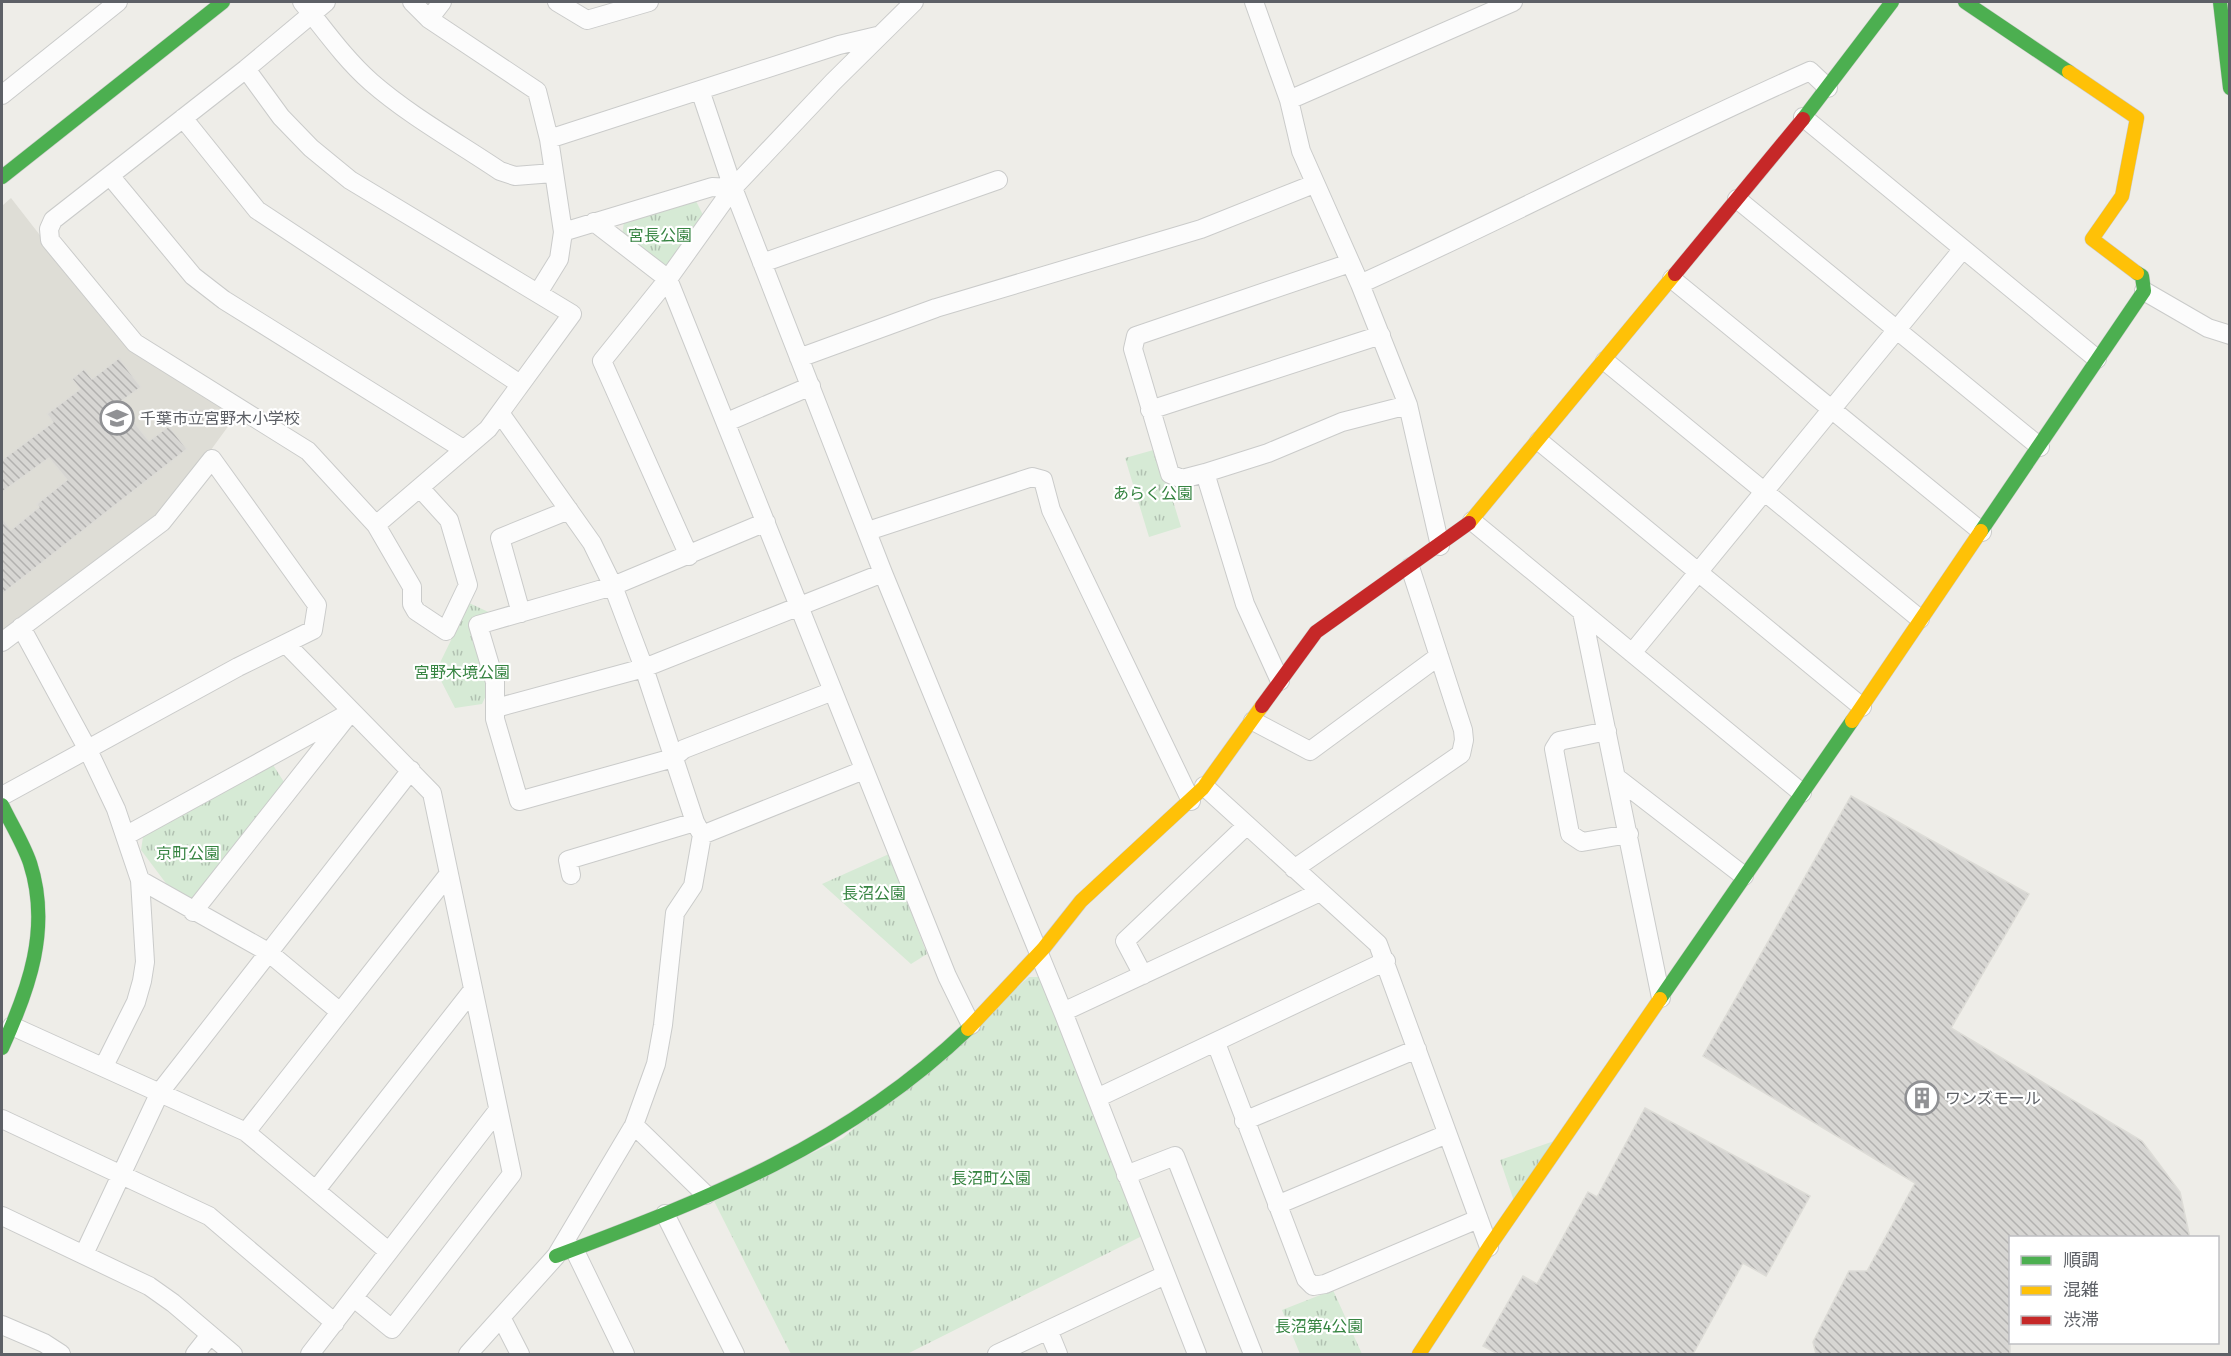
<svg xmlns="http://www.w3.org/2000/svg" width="2231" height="1356" font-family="'Fira Sans','Noto Sans JP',sans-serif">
  <defs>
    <pattern id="grass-tufts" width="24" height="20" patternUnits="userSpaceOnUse" patternTransform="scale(1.5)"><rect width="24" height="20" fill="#d6ead5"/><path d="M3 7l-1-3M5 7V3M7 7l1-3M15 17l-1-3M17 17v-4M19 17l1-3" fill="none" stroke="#b1c1b1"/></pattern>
    <pattern id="building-back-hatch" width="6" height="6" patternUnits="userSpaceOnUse" patternTransform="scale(1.5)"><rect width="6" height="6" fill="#d7d6d3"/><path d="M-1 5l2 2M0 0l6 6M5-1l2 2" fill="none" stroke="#b2b1af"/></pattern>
  </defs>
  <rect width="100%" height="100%" fill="#eeede8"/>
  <!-- education -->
  <path fill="#deddd6" d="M11 198 116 333 234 415 232 421 189 480 139 537 39 603 2 632V206Z"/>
  <!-- grass -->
  <path fill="url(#grass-tufts)" d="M694 197 704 217 670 265 659 267 622 237 624 221Z
    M1157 449 1181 527 1149 537 1125 458Z
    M469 603 495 615 472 620 490 687 482 704 455 708 436 671Z
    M273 765 286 785 194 904 183 906 141 850 143 837Z
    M889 854 927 954 911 964 822 884Z
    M1029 977H1041L1142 1236 907 1354H791L714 1201 843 1138Z
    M1560 1139 1514 1201 1500 1160Z
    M1333 1290 1362 1354H1300L1282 1310Z"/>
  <!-- building -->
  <path fill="url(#building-back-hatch)" stroke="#dddcd7" stroke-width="1.5" d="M119 358 141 387 119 403 149 441 169 426 187 449 2 594V518L11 530 39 507 37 504 67 480 49 458 2 492V460L53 422 47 414 80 389 72 379 84 369 92 379Z
    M185 410H204V423L186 424Z
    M1851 796 2029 894 1951 1028 2142 1141 2180 1192 2190 1238H2010V1354H1816L1813 1342 1849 1271H1867L1915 1183 1703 1056Z
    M1645 1108 1810 1196 1766 1276 1743 1263 1693 1354H1498L1483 1346 1523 1276 1537 1284 1588 1192 1597 1197Z"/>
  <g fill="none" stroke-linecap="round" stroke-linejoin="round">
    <!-- street casing -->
    <g stroke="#cacbca" stroke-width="20">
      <path id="street" d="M302 2C324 29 344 58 371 82 410 116 457 142 500 171L515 176 553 173
        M326 2 246 69 53 220 49 229 50 240 135 343 308 451 376 525 412 587V604L416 611 446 631 468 585 449 520 420 488
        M412 2 429 19 537 91 549 139 563 232 559 259 538 293
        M557 2 587 20 649 2
        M1254 2 1289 100 1301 151 1360 284 1408 405 1440 546
        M429 19 442 2
        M246 69 281 117 311 148 350 180 572 314 488 429 376 525
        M700 90 733 188 883 573 1063 1012 1197 1354
        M2 95 118 2
        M1289 100 1513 2
        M1803 117 2097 359
        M183 118 257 210 520 384
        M549 139 839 45 877 36
        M111 177 193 276 224 300 463 449
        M1737 199 2040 447
        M594 222 668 279 947 976 971 1025
        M563 232 712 187 733 188
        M762 263 998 180
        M1350 263 1136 336 1133 349 1170 474 1182 479 1205 473 1268 453 1342 422 1408 405
        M1672 279 1982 532
        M1360 284C1511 216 1658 138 1810 71L1828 88
        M2144 291 2208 328 2230 335
        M799 358 936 308 1201 229 1314 184
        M1605 361 1920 619
        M1150 410 1381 335
        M500 413 592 543 613 586 644 668 695 822 702 835
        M727 422 811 386
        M1539 441 1862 707
        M1205 473 1245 604 1280 681
        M1472 521 1802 793
        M766 522 613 586 478 625 495 682V719L519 801 673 758 684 749 833 691
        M868 531 1032 477 1043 480 1051 510 1191 801
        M689 556 602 361 668 279 733 188 833 82 914 2
        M1582 612 1661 998
        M521 613 500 538 569 510
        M21 627 88 750 116 809 140 880 145 962 142 981 136 1002 104 1066
        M2 642 162 522 212 459 317 605 313 630 238 667 2 796
        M286 644 432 793 512 1174 392 1329 354 1298
        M1632 653 1962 250
        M496 708 644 668 883 573
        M1253 721 1310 751 1439 656
        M1607 731 1559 741 1554 749 1570 834 1582 842 1629 834
        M1617 778 1744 876
        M1204 786 1378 944 1489 1247
        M127 835 351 712
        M1294 869 1461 754 1464 740 1463 730 1410 567
        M571 875 568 860 695 822
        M140 880 268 952 340 1012
        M193 912 346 718
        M1143 975 1125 941 1246 826
        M1063 1012 1320 892
        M12 1026 246 1132 388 1251
        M1216 1043 1306 1279 1313 1286 1325 1284 1478 1219
        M1097 1098 1386 961
        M2 1119 209 1216 335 1323
        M1244 1121 1417 1049
        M634 1125 706 1195
        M246 1132 448 875
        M1126 1175 1175 1156 1253 1354
        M316 1190 472 991
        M1277 1205 1447 1134
        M665 1214 735 1354
        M2 1216 149 1286 173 1303 233 1354
        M574 1249 625 1354
        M84 1254 160 1092 411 770
        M502 1319 520 1354
        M2 1325 44 1343 61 1354
        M1049 1332 1058 1354
        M195 1354 210 1335
        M310 1354 498 1110
        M468 1354 556 1256 634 1125 656 1064 663 1025 675 913 693 886 702 835 864 770
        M997 1354 1165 1275"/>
    </g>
    <!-- fast casing -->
    <g stroke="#cacac9" stroke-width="15">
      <path id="fast" d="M1965 2 2069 72
        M2220 2 2230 88
        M1803 119 1892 2
        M2 177 223 2
        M1981 531 2144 291 2142 276 2137 273
        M2 805C11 824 23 843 30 863 51 928 29 989 2 1048
        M1660 999 1852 721
        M556 1256C710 1198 847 1145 968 1029"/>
    </g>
    <!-- slow casing -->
    <g stroke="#cacac9" stroke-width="15">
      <path id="slow" d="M2069 72 2137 118 2122 196 2092 239 2137 273
        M1469 523 1675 274
        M1852 721 1981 531
        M968 1029 1043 949 1081 901 1203 788 1262 706
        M1419 1354 1489 1247 1660 999"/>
    </g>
    <!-- jam casing -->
    <g stroke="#cacac9" stroke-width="15">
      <path id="jam" d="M1675 274 1803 119
        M1262 706 1316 632 1469 523"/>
    </g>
    <!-- street -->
    <use href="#street" stroke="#fcfcfc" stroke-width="18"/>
    <!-- fast -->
    <use href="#fast" stroke="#4caf50" stroke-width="14"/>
    <!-- slow -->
    <use href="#slow" stroke="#ffc107" stroke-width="14"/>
    <!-- jam -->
    <use href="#jam" stroke="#c62828" stroke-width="14"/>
  </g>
  <!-- icons -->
  <defs>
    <g id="school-ring" transform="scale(1.725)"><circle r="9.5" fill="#fff" stroke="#909194" stroke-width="1.5"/><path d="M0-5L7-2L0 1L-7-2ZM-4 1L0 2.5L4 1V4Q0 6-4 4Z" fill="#909194"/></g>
    <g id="building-ring" transform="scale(1.725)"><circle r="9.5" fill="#fff" stroke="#909194" stroke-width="1.5"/><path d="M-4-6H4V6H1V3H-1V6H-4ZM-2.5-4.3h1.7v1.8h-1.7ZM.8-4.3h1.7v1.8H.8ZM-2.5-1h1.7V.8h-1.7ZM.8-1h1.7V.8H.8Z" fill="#909194"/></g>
  </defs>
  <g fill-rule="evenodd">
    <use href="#school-ring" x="117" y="418"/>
    <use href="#building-ring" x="1922" y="1098"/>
  </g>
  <g text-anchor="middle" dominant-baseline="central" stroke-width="4.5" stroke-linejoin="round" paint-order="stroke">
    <!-- park labels -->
    <g font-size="16" fill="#368441" stroke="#fff">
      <text x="660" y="235">宮長公園</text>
      <text x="1153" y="493">あらく公園</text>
      <text x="462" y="672">宮野木境公園</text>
      <text x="188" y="853">京町公園</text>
      <text x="874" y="893">長沼公園</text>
      <text x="991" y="1178">長沼町公園</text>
      <text x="1319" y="1326">長沼第4公園</text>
    </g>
    <!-- poi labels -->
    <g font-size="16" fill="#5d6066" stroke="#fff" text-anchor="start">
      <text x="140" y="418">千葉市立宮野木小学校</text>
      <text x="1945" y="1098">ワンズモール</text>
    </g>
  </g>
  <!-- border -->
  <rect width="2231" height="1356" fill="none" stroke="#5d6066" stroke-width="6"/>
  <!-- legend -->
  <rect x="2009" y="1236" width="210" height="108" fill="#ffffff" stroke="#bebfc2" stroke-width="1.5"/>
  <rect x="2021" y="1256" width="30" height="9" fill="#4caf50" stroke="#bebfc2" stroke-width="1.5"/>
  <text x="2063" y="1266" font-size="18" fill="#5d6066">順調</text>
  <rect x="2021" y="1286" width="30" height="9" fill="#ffc107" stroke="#bebfc2" stroke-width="1.5"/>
  <text x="2063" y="1296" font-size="18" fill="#5d6066">混雑</text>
  <rect x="2021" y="1316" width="30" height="9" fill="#c62828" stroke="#bebfc2" stroke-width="1.5"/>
  <text x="2063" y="1326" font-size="18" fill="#5d6066">渋滞</text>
</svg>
